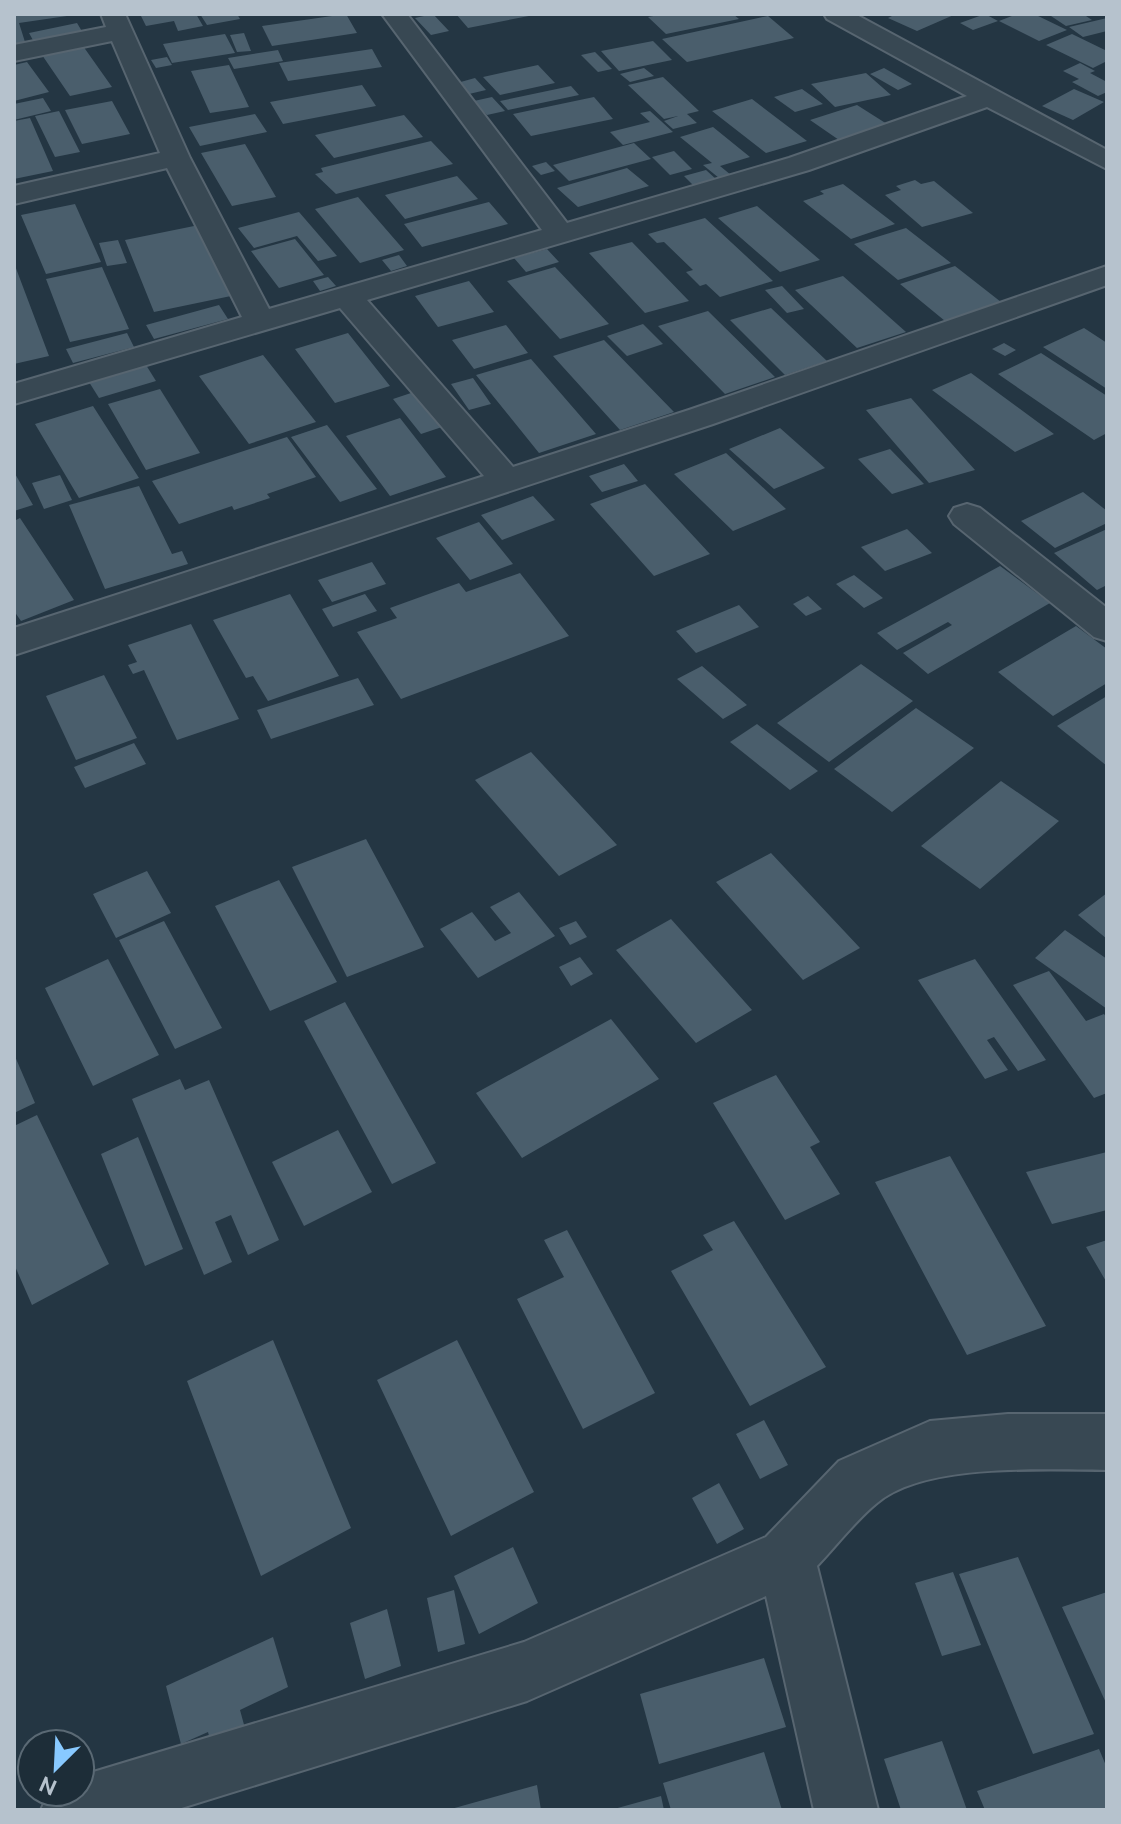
<svg xmlns="http://www.w3.org/2000/svg" width="1121" height="1824" font-family="Ubuntu,sans-serif">
  <rect width="100%" height="100%" fill="#243643"/>
  <!-- building -->
  <path fill="#4a5e6c" d="M14 14H67V16L19 23 25 42 14 44Z
    M140 14H196L203 26 178 31 174 21 146 26Z
    M200 14H237L240 19 207 25Z
    M346 14 357 33 272 46 262 26Z
    M433 14 449 31 431 35 415 18Z
    M456 14H533L534 15 468 28Z
    M664 14H733L739 19 666 34 648 17Z
    M896 14H956L917 31 888 18Z
    M985 14 998 21 973 30 960 23Z
    M1017 14H1034L1067 30 1039 41 999 21Z
    M1048 14H1083L1092 20 1066 26Z
    M768 16 794 38 687 62 662 39Z
    M1107 18V31L1083 37 1069 27Z
    M77 23 83 33 34 42 29 33Z
    M244 33 251 51 237 52 230 35Z
    M225 34 235 53 172 63 163 44Z
    M1072 34 1107 51V61L1093 68 1046 45Z
    M653 41 672 60 619 71 601 51Z
    M83 46 112 87 70 96 42 55Z
    M372 49 382 67 288 81 279 63Z
    M278 50 283 61 234 69 228 58Z
    M595 52 612 69 598 72 581 55Z
    M167 57 172 65 156 68 151 60Z
    M27 62 49 92 14 101V65Z
    M1080 63 1095 71 1090 73 1107 82V92L1098 96 1072 82 1079 79 1063 71Z
    M229 65 249 107 210 113 191 71Z
    M538 65 555 83 500 95 483 77Z
    M644 68 654 76 630 82 620 74Z
    M884 68 912 84 898 90 870 74Z
    M866 73 891 95 835 107 811 84Z
    M663 77 699 111 687 114 697 123 673 129 664 121 678 116 664 119 628 85Z
    M475 78 486 90 469 94 457 83Z
    M362 85 376 106 283 124 270 102Z
    M571 86 579 95 508 110 500 101Z
    M802 89 823 104 795 112 774 97Z
    M1074 89 1104 102 1073 120 1042 106Z
    M492 97 505 111 487 115 474 101Z
    M594 97 613 119 531 136 513 114Z
    M43 98 51 111 14 120V104Z
    M752 99 807 141 766 153 712 111Z
    M112 101 130 134 82 144 65 110Z
    M857 105 887 124 839 140 810 120Z
    M59 111 80 152 55 157 35 116Z
    M650 111 673 132 623 145 610 132 650 122 640 113Z
    M255 114 267 132 200 146 189 127Z
    M404 115 423 137 334 158 315 135Z
    M30 118 53 171 14 179V121Z
    M713 127 750 157 720 166 731 175 719 178 703 165 712 163 680 137Z
    M431 141 453 164 336 194 315 174 323 172 321 168Z
    M634 143 651 159 569 181 553 165Z
    M245 144 276 197 232 206 201 153Z
    M674 151 692 169 670 175 652 157Z
    M546 162 555 171 541 175 532 166Z
    M627 168 649 186 578 207 557 188Z
    M706 170 717 180 694 186 684 176Z
    M457 176 478 199 405 219 385 195Z
    M915 180 921 184 934 181 973 213 922 227 885 195 901 190 896 186Z
    M843 184 895 224 851 239 803 201 824 194 820 191Z
    M358 197 404 250 360 263 315 209Z
    M489 202 508 224 422 247 404 224Z
    M75 204 101 262 46 274 21 215Z
    M757 206 820 260 780 272 718 218Z
    M299 212 337 256 318 261 297 236 254 248 238 228Z
    M705 218 773 281 720 297 706 284 700 286 686 272 693 270 664 242 657 243 648 234Z
    M199 225 231 296 154 312 125 240Z
    M906 228 951 263 898 280 854 244Z
    M295 239 324 275 279 288 251 251Z
    M118 240 127 263 107 266 99 243Z
    M632 242 689 301 645 313 589 253Z
    M547 249 559 262 526 272 514 258Z
    M399 255 407 266 391 271 382 260Z
    M14 263 49 356 14 364Z
    M955 266 1001 302 945 321 900 284Z
    M102 267 129 329 70 342 46 279Z
    M555 267 609 324 560 339 507 281Z
    M843 276 906 332 857 348 795 290Z
    M328 277 336 286 320 291 313 281Z
    M469 281 494 312 438 327 415 296Z
    M782 286 804 309 787 313 765 290Z
    M219 305 228 319 154 339 146 325Z
    M771 308 827 361 785 375 730 320Z
    M708 311 775 377 725 394 658 326Z
    M643 324 663 344 627 356 607 336Z
    M506 325 528 353 474 369 452 340Z
    M1084 328 1107 343V389L1043 347Z
    M127 333 134 347 73 363 66 349Z
    M348 333 390 386 335 403 295 349Z
    M604 340 674 412 620 430 553 356Z
    M1004 343 1016 350 1005 356 992 349Z
    M1041 353 1107 396V433L1094 440 998 374Z
    M263 355 316 422 249 444 199 376Z
    M531 359 596 434 539 453 476 375Z
    M146 365 156 381 99 398 89 382Z
    M971 373 1054 434 1015 452 932 390Z
    M473 378 491 404 469 410 451 384Z
    M160 389 200 453 146 470 108 404Z
    M417 391 445 426 421 434 393 399Z
    M911 398 975 470 929 483 866 410Z
    M93 406 139 478 79 498 35 424Z
    M400 418 446 477 390 496 346 436Z
    M327 425 377 489 340 502 291 437Z
    M780 428 825 468 774 489 729 449Z
    M287 437 316 477 267 494 270 498 234 510 232 506 179 524 152 481Z
    M890 449 924 484 892 494 858 459Z
    M726 453 786 509 733 531 674 474Z
    M624 464 638 481 602 492 589 476Z
    M14 472 33 505 14 511Z
    M60 475 72 500 44 509 32 483Z
    M645 484 710 554 654 576 590 504Z
    M139 486 172 554 182 551 188 564 105 589 69 505Z
    M1083 492 1107 511V523L1055 548 1021 521Z
    M533 496 555 520 502 540 481 515Z
    M20 518 74 600 21 621 14 611V521Z
    M479 522 513 564 470 580 436 538Z
    M907 529 932 553 885 571 861 547Z
    M1107 529V585L1097 590 1054 553Z
    M372 562 386 584 332 602 318 580Z
    M1000 566 1050 603 928 674 903 653 952 625 948 622 897 650 877 633Z
    M520 573 569 636 401 699 357 632 397 618 390 608 459 583 466 592Z
    M854 575 883 598 864 608 836 584Z
    M290 594 339 676 268 701 253 676 246 678 213 620Z
    M365 594 377 611 333 627 322 609Z
    M808 596 822 609 806 616 793 604Z
    M739 605 759 627 696 653 676 631Z
    M191 624 239 719 177 740 144 670 133 674 128 665 137 662 128 645Z
    M1076 626 1107 649V683L1053 716 998 672Z
    M861 664 913 701 829 762 777 723Z
    M702 666 747 705 723 719 677 679Z
    M104 675 137 738 76 760 46 696Z
    M358 678 374 705 271 739 257 710Z
    M1107 696V766L1057 726Z
    M916 708 974 748 892 812 834 769Z
    M757 724 818 771 790 790 730 742Z
    M134 743 146 764 85 788 74 767Z
    M531 752 617 845 559 876 475 780Z
    M1001 781 1059 821 980 889 921 846Z
    M366 839 424 947 347 977 292 867Z
    M771 853 860 948 803 980 716 882Z
    M147 871 171 913 116 938 93 894Z
    M279 880 337 982 270 1011 215 906Z
    M519 892 555 936 478 978 440 929 472 912 495 941 511 933 490 907Z
    M1107 893V939L1078 915Z
    M671 919 752 1010 696 1043 616 950Z
    M164 921 222 1028 175 1049 119 940Z
    M576 921 587 937 570 945 559 928Z
    M1065 930 1107 959V1009L1035 958Z
    M580 957 593 974 571 986 559 967Z
    M108 959 159 1055 93 1086 45 988Z
    M975 959 1046 1060 1018 1071 994 1037 987 1040 1008 1070 985 1079 918 980Z
    M1049 971 1086 1021 1104 1014 1107 1018V1093L1094 1098 1013 985Z
    M345 1002 436 1163 392 1184 304 1021Z
    M611 1019 659 1079 522 1158 476 1093Z
    M14 1054 35 1103 14 1113Z
    M776 1075 820 1142 810 1147 840 1194 785 1220 713 1103Z
    M180 1079 185 1090 209 1080 279 1240 248 1255 231 1215 215 1222 232 1262 204 1275 132 1099Z
    M37 1115 109 1264 32 1305 14 1264V1126Z
    M338 1130 372 1192 304 1226 272 1162Z
    M138 1137 183 1249 145 1266 101 1154Z
    M1107 1152V1210L1052 1224 1026 1172Z
    M950 1156 1046 1326 967 1355 875 1182Z
    M734 1221 826 1367 750 1406 671 1271 713 1250 703 1235Z
    M567 1230 655 1393 583 1429 517 1299 564 1277 544 1240Z
    M1107 1240V1283L1086 1247Z
    M273 1340 351 1528 261 1576 187 1381Z
    M457 1340 534 1492 451 1536 377 1380Z
    M764 1420 788 1465 760 1479 736 1434Z
    M719 1483 744 1529 717 1544 692 1498Z
    M513 1547 538 1603 479 1634 454 1576Z
    M1018 1557 1094 1734 1033 1754 959 1574Z
    M953 1572 981 1645 942 1656 915 1583Z
    M454 1590 465 1644 438 1652 427 1598Z
    M1107 1592V1705L1062 1607Z
    M387 1609 401 1666 365 1679 350 1623Z
    M273 1637 288 1687 240 1710 246 1732 212 1748 208 1732 181 1744 166 1686Z
    M764 1658 786 1727 659 1764 640 1694Z
    M942 1741 967 1810H901L884 1759Z
    M1099 1749 1107 1768V1810H985L977 1791Z
    M764 1752 782 1810H671L663 1783Z
    M537 1785 541 1810H451V1809Z
    M661 1796 664 1810H614V1809Z"/>
  <g fill="none" stroke-linecap="round" stroke-linejoin="round">
    <!-- minor casing -->
    <g stroke="#576570" stroke-width="4">
      <path id="minor" d="M101 14H125L190 158 269 309 542 230 382 14H407L567 223 789 158 967 96 827 19 824 14H855L1107 150V169L987 107 809 170 367 300 513 467 689 410 1107 266V285L713 424 14 655V628L484 476 340 308 14 404V384L242 317 167 168 14 204V186L160 153 112 41 14 61V45L106 27Z
        M967 504 980 508 1107 608V641L1094 637 954 524 949 516 954 508Z
        M1008 1414H1107V1470C1045 1470 925 1462 877 1503 855 1521 837 1545 817 1566L878 1810H814L766 1596 527 1701 175 1810H41L49 1792H80V1776L524 1642 766 1537 839 1461 930 1421Z"/>
    </g>
    <!-- minor -->
    <use href="#minor" fill="#384853" fill-rule="evenodd"/>
  </g>
  <!-- border -->
  <rect width="1121" height="1824" fill="none" stroke="#b6c2cd" stroke-width="32"/>
  <!-- north arrow -->
  <g transform="translate(56 1768) rotate(204)"><circle r="38" fill="#1d2d38" stroke="#5a6974" stroke-width="2"/>
  <path d="M0-6L14 30L0 20L-14 30Z" fill="#88c9ff"/>
  <text y="-12" font-size="22" font-weight="bold" text-anchor="middle" fill="#b6c2cd">N</text>
  </g>
</svg>
